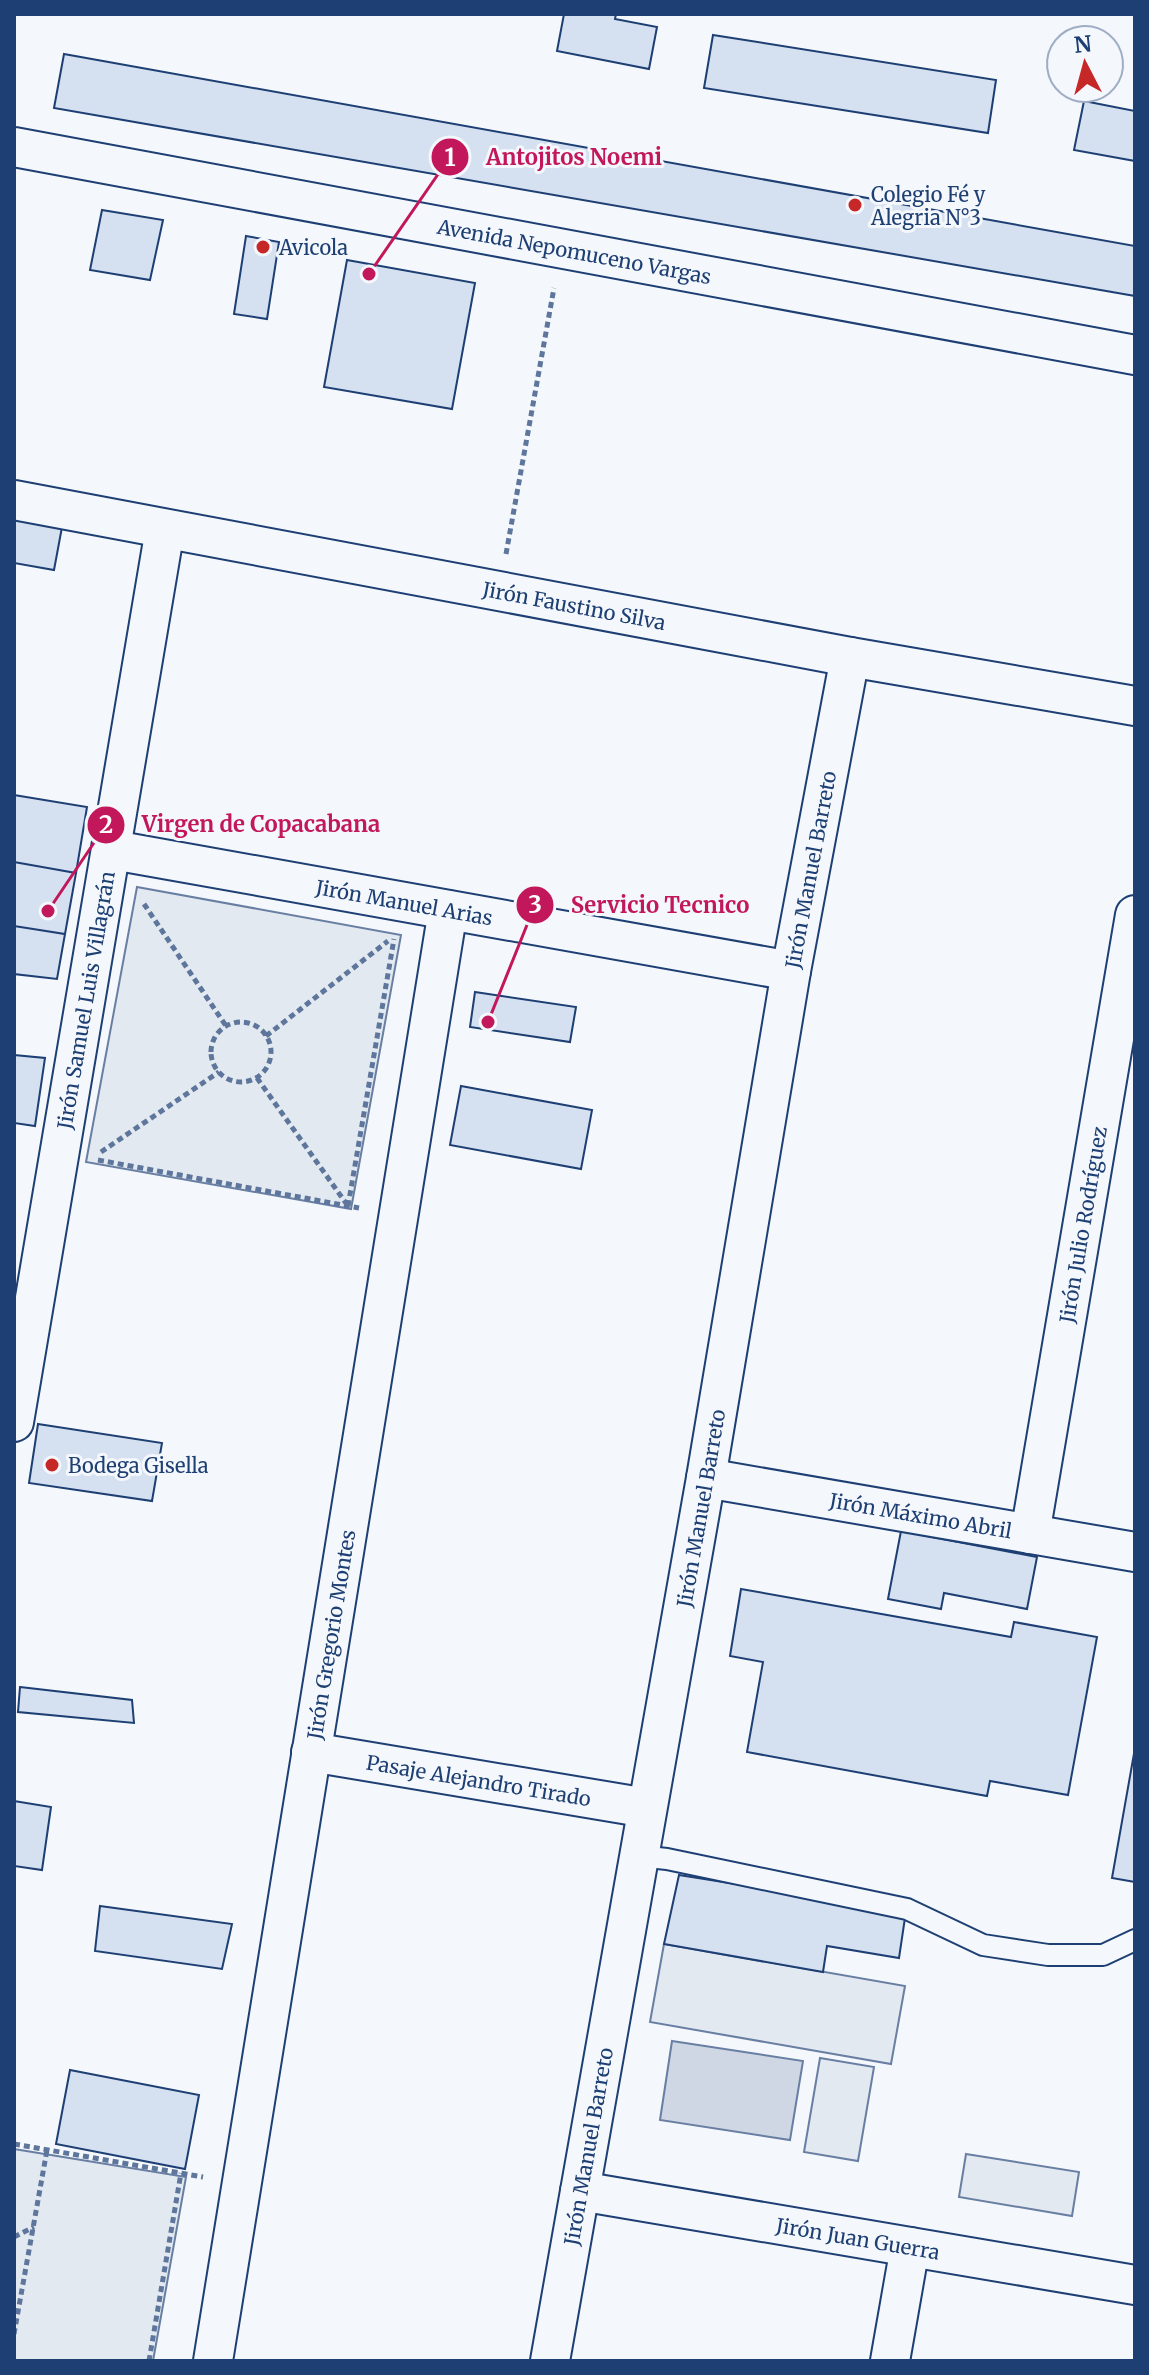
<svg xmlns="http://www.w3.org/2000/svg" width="1149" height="2375" font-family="Merriweather,serif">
  <rect width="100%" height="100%" fill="#f4f7fb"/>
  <!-- green -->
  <path fill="#e3e9f0" stroke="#687fa3" stroke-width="2" d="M137 887 401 935 351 1209 86 1162Z
    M664 1944 905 1986 891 2064 650 2022Z
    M820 2058 874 2067 858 2161 804 2152Z
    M14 2149 186 2177 153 2361H14Z
    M966 2154 1079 2172 1072 2216 959 2197Z"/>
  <!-- water -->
  <path fill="#cfd7e4" stroke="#687fa3" stroke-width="2" d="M672 2041 803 2061 790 2140 660 2120Z"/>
  <!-- building -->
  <path fill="#d5e0f0" stroke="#1d3f73" stroke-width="2" d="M564 14H616L615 19 657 27 649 69 557 51Z
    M713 35 996 80 988 133 704 88Z
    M64 54 1135 246V296L54 108Z
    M1084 101 1135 111V161L1074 150Z
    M102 210 163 220 150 280 90 270Z
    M246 236 279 242 267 319 234 314Z
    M347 260 475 283 452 409 324 387Z
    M14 519 62 527 54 570 14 563Z
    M14 795 87 807 76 873 14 862Z
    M14 862 76 873 65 934 14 926Z
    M14 926 65 934 57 979 14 974Z
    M475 992 576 1007 570 1042 470 1027Z
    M14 1055 45 1058 35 1126 14 1123Z
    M461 1086 592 1110 581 1169 450 1145Z
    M38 1424 162 1443 152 1501 29 1483Z
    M901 1531 1037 1557 1027 1609 944 1593 941 1609 888 1599Z
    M741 1589 1011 1637 1014 1622 1097 1637 1068 1795 990 1781 987 1796 747 1752 763 1662 730 1656Z
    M20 1687 132 1700 134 1723 18 1712Z
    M1135 1748V1882L1112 1878Z
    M14 1801 51 1807 42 1870 14 1866Z
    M679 1875 906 1911 899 1958 827 1946 823 1972 664 1944Z
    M100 1906 232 1924 222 1969 95 1951Z
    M70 2070 199 2095 185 2169 56 2144Z"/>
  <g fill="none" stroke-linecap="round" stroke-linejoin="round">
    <!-- service casing -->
    <g stroke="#1d3f73" stroke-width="24">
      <path id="service" d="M639 1856 667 1859 907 1909 983 1945 1048 1955H1103L1135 1940"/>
    </g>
    <!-- minor casing -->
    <g stroke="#1d3f73" stroke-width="42">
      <g id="minor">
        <path id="s1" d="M14 147 1135 355"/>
        <path id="s2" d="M14 500 850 657 1135 706"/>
        <path id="s3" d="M113 850 791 971"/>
        <path id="s4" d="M14 1422 165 529"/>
        <path id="s5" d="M706 1478 1135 1552"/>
        <path id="s6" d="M1030 1534 1135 915"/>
        <path id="s7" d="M311 1752 647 1808"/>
        <path id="s8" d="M580 2191 1135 2285"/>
        <path id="s9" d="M213 2361 448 910"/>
        <path id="s10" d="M550 2361 706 1478 791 971 850 657"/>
        <path d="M890 2361 910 2247"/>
      </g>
    </g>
    <!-- path -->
    <path stroke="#5e769c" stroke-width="5" stroke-dasharray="6 4" stroke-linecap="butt" d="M506 554 554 288
      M144 904 226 1026
      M211 1052a30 30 0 1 1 60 0a30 30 0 1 1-60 0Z
      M266 1036 388 941
      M257 1078 348 1206
      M101 1152 219 1072
      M98 1160 359 1208
      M348 1206 394 939
      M14 2144 203 2177
      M14 2237 34 2227
      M14 2334 47 2150
      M149 2361 181 2173"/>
    <!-- service -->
    <use href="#service" stroke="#f4f7fb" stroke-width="20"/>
    <!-- minor -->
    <use href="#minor" stroke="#f4f7fb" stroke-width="38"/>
  </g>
  <!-- markers -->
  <g fill="#c62828" stroke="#f4f7fb" stroke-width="3">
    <circle cx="855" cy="205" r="8"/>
    <circle cx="263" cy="247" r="8"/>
    <circle cx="52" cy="1465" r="8"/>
  </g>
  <g text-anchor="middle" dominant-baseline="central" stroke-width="6" stroke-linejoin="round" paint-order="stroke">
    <!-- poi labels -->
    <g font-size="20" fill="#1d3f73" stroke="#f4f7fb" text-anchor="start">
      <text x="871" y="194">Colegio Fé y<tspan x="871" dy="23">Alegria N°3</tspan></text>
      <text x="279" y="247">Avicola</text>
      <text x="68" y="1465">Bodega Gisella</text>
    </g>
    <!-- street labels -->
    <g font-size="20" fill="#1d3f73" stroke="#f4f7fb">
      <text stroke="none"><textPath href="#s1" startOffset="570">Avenida Nepomuceno Vargas</textPath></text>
      <text stroke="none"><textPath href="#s2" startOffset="570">Jirón Faustino Silva</textPath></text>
      <text stroke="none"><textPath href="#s10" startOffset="1514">Jirón Manuel Barreto</textPath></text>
      <text stroke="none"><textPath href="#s3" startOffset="296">Jirón Manuel Arias</textPath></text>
      <text stroke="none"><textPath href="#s4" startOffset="428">Jirón Samuel Luis Villagrán</textPath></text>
      <text stroke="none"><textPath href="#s6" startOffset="314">Jirón Julio Rodríguez</textPath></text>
      <text stroke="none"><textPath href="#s10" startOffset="866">Jirón Manuel Barreto</textPath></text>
      <text stroke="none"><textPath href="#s5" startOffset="218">Jirón Máximo Abril</textPath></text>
      <text stroke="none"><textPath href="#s9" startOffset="736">Jirón Gregorio Montes</textPath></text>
      <text stroke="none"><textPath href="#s7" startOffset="170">Pasaje Alejandro Tirado</textPath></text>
      <text stroke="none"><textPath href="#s10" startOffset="218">Jirón Manuel Barreto</textPath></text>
      <text stroke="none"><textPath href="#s8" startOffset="282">Jirón Juan Guerra</textPath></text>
    </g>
  </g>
  <!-- callouts -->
  <path fill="none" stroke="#c2185b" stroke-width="3" d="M369 274L450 157M48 911L106 825M488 1022L535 905"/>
  <g fill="#c2185b" stroke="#f4f7fb" stroke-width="3">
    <circle cx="369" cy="274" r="8"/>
    <circle cx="48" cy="911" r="8"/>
    <circle cx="488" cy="1022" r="8"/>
    <circle cx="450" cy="157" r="20"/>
    <circle cx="106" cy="825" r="20"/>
    <circle cx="535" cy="905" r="20"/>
  </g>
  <g font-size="24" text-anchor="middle" font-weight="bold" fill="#fff">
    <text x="450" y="166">1</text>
    <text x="106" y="833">2</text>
    <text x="535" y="913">3</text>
  </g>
  <g font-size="22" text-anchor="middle" font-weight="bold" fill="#c2185b" stroke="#f4f7fb" stroke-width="6" stroke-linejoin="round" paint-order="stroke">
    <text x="574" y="165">Antojitos Noemi</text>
    <text x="261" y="832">Virgen de Copacabana</text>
    <text x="660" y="913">Servicio Tecnico</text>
  </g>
  <!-- border -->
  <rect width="1149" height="2375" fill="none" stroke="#1d3f73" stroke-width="32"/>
  <!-- north arrow -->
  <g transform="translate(1085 64) rotate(354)"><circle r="38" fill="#f4f7fb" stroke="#9eadc5" stroke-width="2"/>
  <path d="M0-6L14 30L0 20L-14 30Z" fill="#c62828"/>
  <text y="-12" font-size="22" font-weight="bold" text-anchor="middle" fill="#1d3f73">N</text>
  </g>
</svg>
